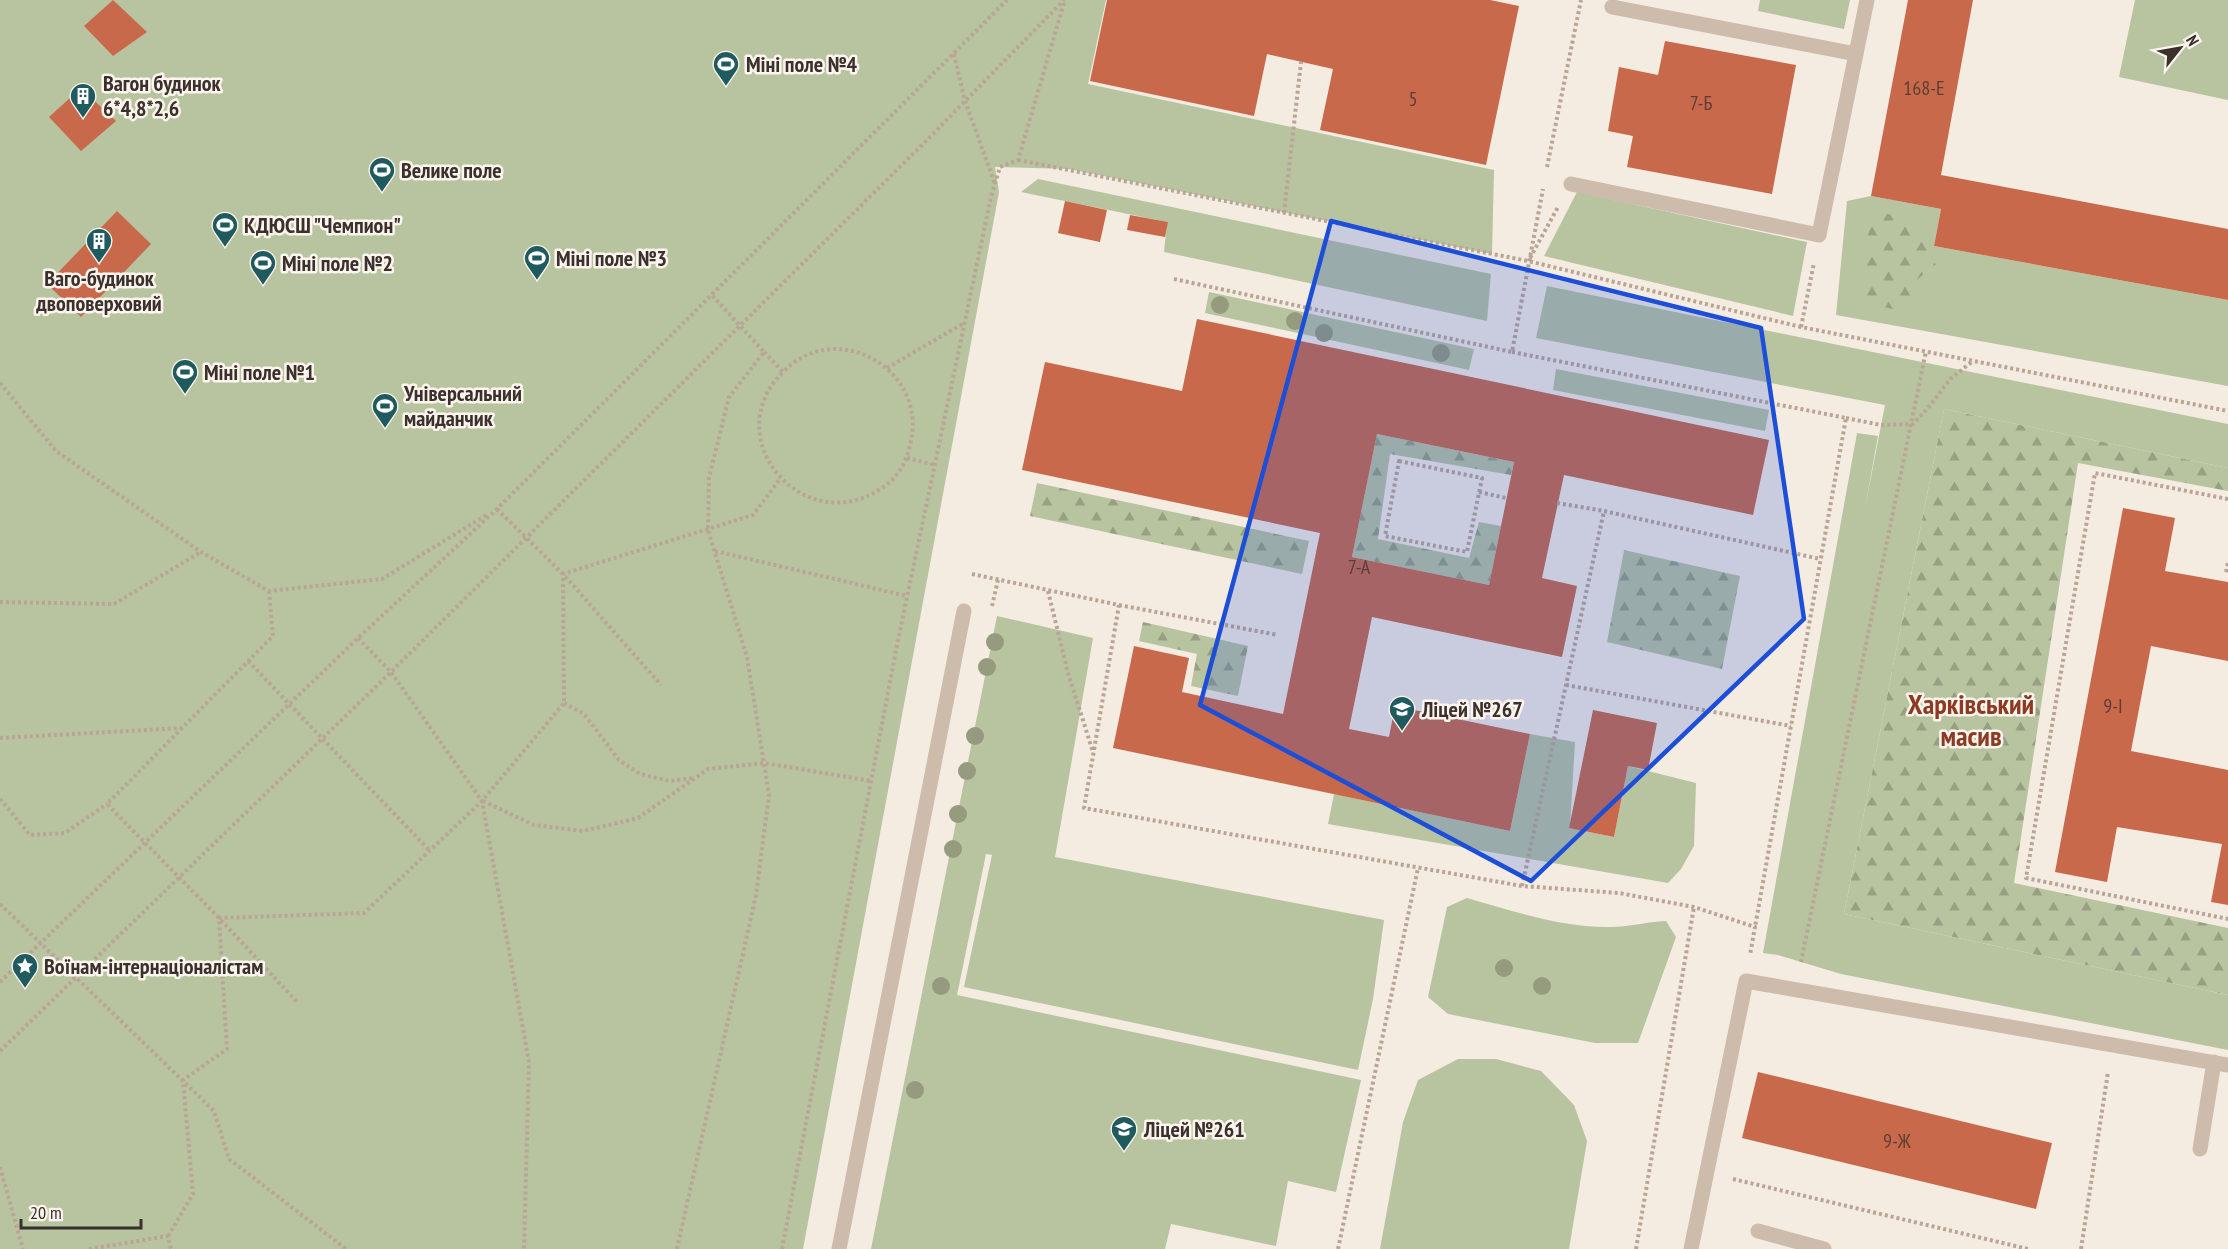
<svg xmlns="http://www.w3.org/2000/svg" width="2228" height="1249" font-family="'PT Sans Narrow',sans-serif">
  <defs>
    <pattern id="forest-firs" width="22" height="20" patternUnits="userSpaceOnUse" patternTransform="scale(1.5)"><rect width="22" height="20" fill="#b8c4a0"/><path d="M5 1l3.5 6h-7zM16 11l3.5 6h-7z" fill="#97a083"/></pattern>
  </defs>
  <rect width="100%" height="100%" fill="#f4ebe1"/>
  <!-- green -->
  <path fill="#b8c4a0" d="M0 0H1106L1088 84 1494 170 1492 254 1069 169 995 167 999 192 803 1249H0Z
    M1760 0H1850L1844 29 1758 11Z
    M2135 0H2228V100L2119 77Z
    M1038 179 1491 274 1487 321 1164 252 1167 222 1021 192Z
    M1577 192 1807 242 1793 316 1544 256Z
    M1871 196 1941 209 1934 246 2228 300V386L1836 315 1847 201Z
    M1547 286 2228 424V468L1944 409 1844 914 2228 995V1050L1841 974 1778 955 1763 953 1857 433 1878 436 1865 508 1885 405 1536 338Z
    M1209 292 1474 349 1469 370 1205 313Z
    M1556 369 1769 410 1765 431 1553 390Z
    M997 616 1093 638 1055 857 1384 920 1373 999 1358 1070 964 987 992 855 986 854 957 995 1361 1080 1336 1192 1288 1181 1276 1246 1171 1224 1165 1249H871Z
    M1530 734 1575 742 1570 828 1614 837 1628 766 1696 783 1694 846 1681 869 1668 883 1328 824 1334 794 1510 831Z
    M1467 898C1513 911 1562 928 1610 927 1628 927 1647 922 1666 921L1676 937 1638 1043H1595L1448 1014 1428 997 1447 907Z
    M1458 1059H1496L1541 1071 1574 1105 1587 1141 1569 1249H1380L1403 1122 1418 1080Z"/>
  <!-- forest -->
  <path fill="url(#forest-firs)" d="M1875 211 1919 221 1927 253 1936 265 1915 281 1905 312 1859 301 1862 255Z
    M1944 409 2228 468V491L2078 463 2014 883 2228 928V995L1844 914Z
    M1377 434 1514 462 1511 475 1390 454 1378 539 1469 558 1479 522 1501 526 1489 585 1352 557Z
    M1037 483 1309 541 1302 574 1030 516Z
    M1624 550 1740 576 1722 669 1607 642Z
    M1143 622 1248 646 1238 696 1191 686 1197 654 1139 641Z"/>
  <!-- building -->
  <path fill="#c8694b" fill-rule="evenodd" d="M113 0 147 32 113 56 84 26Z
    M1107 0H1490L1519 6 1486 165 1320 130 1333 69 1267 54 1254 116 1090 81Z
    M1908 0H1973L1941 175 2228 229V300L1934 246 1941 209 1871 196Z
    M1665 41 1796 65 1772 194 1627 167 1633 136 1608 131 1619 67 1658 75Z
    M81 88 116 121 81 151 49 117Z
    M1065 201 1107 210 1100 242 1058 233Z
    M117 211 151 244 81 317 47 284Z
    M1130 215 1168 222 1165 237 1127 230Z
    M1197 319 1769 440 1753 515 1564 475 1542 578 1577 586 1562 657 1372 617 1349 729 1389 737 1395 706 1530 734 1510 831 1113 748 1134 646 1189 658 1182 692 1283 714 1320 533 1022 470 1045 362 1182 391ZM1377 434 1514 462 1489 585 1352 557Z
    M2123 508 2175 518 2165 571 2228 582V661L2151 646 2131 751 2228 770V905L2211 902 2222 844 2117 827 2107 882 2055 872Z
    M1593 710 1657 723 1648 770 1628 766 1614 837 1569 828Z
    M1758 1072 2052 1143 2036 1209 1742 1138Z"/>
  <g fill="none" stroke-linecap="round" stroke-linejoin="round">
    <!-- path -->
    <path stroke="#b9a596" stroke-width="4" stroke-dasharray="3 3" stroke-linecap="butt" d="M954 54 965 101 995 184
      M1018 160 1528 261 1801 327 2228 411
      M1547 167 1581 0
      M1284 213 1301 62
      M1530 258 1558 207
      M1174 279 1512 352 1543 189
      M1801 327 1814 263
      M764 352 783 372C837 316 930 371 910 445 907 458 901 472 891 481 812 549 713 441 783 372
      M1512 352 1846 418 1755 927
      M887 368 964 323
      M0 383 56 451 201 552 269 591 382 579 488 514
      M1846 418 1881 425 1913 424 1928 408 1951 378 1973 361
      M907 458 935 465
      M1399 461 1482 478 1467 552 1385 536Z
      M1479 492 1506 498
      M2228 499 2095 473 2026 878 2228 919
      M1557 503 1604 511
      M497 509 563 574 661 685
      M715 551 907 596
      M2226 572 2228 562
      M972 574 1119 605 1084 808 1522 886 1619 893 1694 907 1755 927 1750 955
      M269 591 273 636 107 804 219 918 297 1002
      M1048 591 1068 673 1093 752
      M0 602 114 604 201 552
      M1119 605 1278 635
      M992 606 998 580
      M358 638 391 672 482 801 529 1062 524 1249
      M248 661 430 851
      M1566 685 1791 726
      M564 703 584 714 619 760 640 774 670 781 694 778
      M0 738 182 728
      M0 799 30 835 65 833 107 804
      M483 801 534 825 583 831 638 818 708 769 764 763 871 781
      M1522 886 1604 511 1820 559
      M0 904 214 1111 229 1159 346 1249
      M1801 962 1926 351
      M0 982 358 638 497 509 1007 0
      M0 1051 391 672 927 140 1064 0
      M0 1167 23 1249
      M1733 1179 2028 1249
      M168 1236 193 1194 183 1080 227 1049 219 918 364 913 482 801 564 703 563 574 753 515 780 479
      M89 1249 168 1236 171 1249
      M677 1249 756 895 769 795 747 657 708 530 709 478 729 397 764 352 711 294
      M782 1249 897 645 991 197 1000 167 1018 160 1064 3
      M1338 1249 1418 868
      M1636 1249 1694 907
      M2081 1249 2108 1072"/>
    <!-- minor -->
    <path stroke="#cdbbac" stroke-width="15" d="M1612 7 1856 54
      M1571 184 1819 235 1867 0
      M2200 1149 2214 1062
      M1758 1231 1824 1249
      M839 1249 964 611
      M1691 1249 1746 981 2228 1065"/>
  </g>
  <!-- trees -->
  <g fill="#969b7f">
    <circle cx="1220" cy="305" r="9"/>
    <circle cx="1295" cy="321" r="9"/>
    <circle cx="1324" cy="333" r="9"/>
    <circle cx="1441" cy="353" r="9"/>
    <circle cx="995" cy="642" r="9"/>
    <circle cx="987" cy="667" r="9"/>
    <circle cx="975" cy="736" r="9"/>
    <circle cx="967" cy="771" r="9"/>
    <circle cx="958" cy="814" r="9"/>
    <circle cx="953" cy="849" r="9"/>
    <circle cx="1504" cy="968" r="9"/>
    <circle cx="941" cy="986" r="9"/>
    <circle cx="1542" cy="986" r="9"/>
    <circle cx="915" cy="1090" r="9"/>
  </g>
  <!-- marked area -->
  <path fill="#1d4ed8" fill-opacity="0.2" stroke="#1d4ed8" stroke-width="4.5" stroke-linejoin="round" d="M1331 221 1761 328 1804 619 1531 881 1200 705Z"/>
  <!-- icons -->
  <defs>
    <g id="stadium-pin" transform="scale(1.35)"><path d="M0 17L-7.5 6A9.5 9.5 0 1 1 7.5 6Z" fill="#1f5a5e" stroke="#fbf5ee"/><path d="M0-5a6.5 5 0 1 0 0 10a6.5 5 0 1 0 0-10ZM-3.5-1.8h7v3.6h-7Z" fill="#fff"/></g>
    <g id="building-pin" transform="scale(1.35)"><path d="M0 17L-7.5 6A9.5 9.5 0 1 1 7.5 6Z" fill="#1f5a5e" stroke="#fbf5ee"/><path d="M-4-6H4V6H1V3H-1V6H-4ZM-2.5-4.3h1.7v1.8h-1.7ZM.8-4.3h1.7v1.8H.8ZM-2.5-1h1.7V.8h-1.7ZM.8-1h1.7V.8H.8Z" fill="#fff"/></g>
    <g id="school-pin" transform="scale(1.35)"><path d="M0 17L-7.5 6A9.5 9.5 0 1 1 7.5 6Z" fill="#1f5a5e" stroke="#fbf5ee"/><path d="M0-5L7-2L0 1L-7-2ZM-4 1L0 2.5L4 1V4Q0 6-4 4Z" fill="#fff"/></g>
    <g id="sight-pin" transform="scale(1.35)"><path d="M0 17L-7.5 6A9.5 9.5 0 1 1 7.5 6Z" fill="#1f5a5e" stroke="#fbf5ee"/><path d="M0-6L1.8-2.2L6-1.7L2.9 1.2L3.7 5.4L0 3.3L-3.7 5.4L-2.9 1.2L-6-1.7L-1.8-2.2Z" fill="#fff"/></g>
  </defs>
  <g fill-rule="evenodd">
    <use href="#stadium-pin" x="726" y="64"/>
    <use href="#building-pin" x="83" y="96"/>
    <use href="#stadium-pin" x="382" y="170"/>
    <use href="#stadium-pin" x="225" y="225"/>
    <use href="#building-pin" x="99" y="241"/>
    <use href="#stadium-pin" x="537" y="258"/>
    <use href="#stadium-pin" x="263" y="263"/>
    <use href="#stadium-pin" x="185" y="372"/>
    <use href="#stadium-pin" x="385" y="406"/>
    <use href="#school-pin" x="1402" y="709"/>
    <use href="#sight-pin" x="25" y="966"/>
    <use href="#school-pin" x="1124" y="1129"/>
  </g>
  <g text-anchor="middle" dominant-baseline="central" stroke-width="5" stroke-linejoin="round" paint-order="stroke">
    <!-- number labels -->
    <g font-size="20" fill="#5e3e33">
      <text x="1924" y="88">168-Е</text>
      <text x="1413" y="99">5</text>
      <text x="1701" y="103">7-Б</text>
      <text x="1359" y="567">7-А</text>
      <text x="2113" y="706">9-І</text>
      <text x="1897" y="1141">9-Ж</text>
    </g>
    <!-- poi labels -->
    <g font-size="22" font-weight="bold" fill="#3b302b" stroke="#fbf5ee" text-anchor="start">
      <text x="746" y="64">Міні поле №4</text>
      <text x="103" y="83">Вагон будинок<tspan x="103" dy="25">6*4,8*2,6</tspan></text>
      <text x="401" y="170">Велике поле</text>
      <text x="244" y="225">КДЮСШ "Чемпион"</text>
      <text x="556" y="258">Міні поле №3</text>
      <text x="282" y="263">Міні поле №2</text>
      <text x="99" y="278" text-anchor="middle">Ваго-будинок<tspan x="99" dy="25">двоповерховий</tspan></text>
      <text x="204" y="372">Міні поле №1</text>
      <text x="404" y="393">Універсальний<tspan x="404" dy="25">майданчик</tspan></text>
      <text x="1422" y="709">Ліцей №267</text>
      <text x="44" y="966">Воїнам-інтернаціоналістам</text>
      <text x="1144" y="1129">Ліцей №261</text>
    </g>
    <!-- district labels -->
    <g font-size="28" font-weight="bold" fill="#8c3b22" stroke="#fbf5ee">
      <text x="1971" y="703">Харківський<tspan x="1971" dy="32">масив</tspan></text>
    </g>
  </g>
  <!-- north arrow -->
  <g transform="translate(2180 48) rotate(59)" stroke="#fbf5ee" stroke-width="4.5" paint-order="stroke">
  <path d="M0-4.5L10 22L0 15L-10 22Z" fill="#3b302b"/>
  <text y="-9" font-size="16" font-weight="bold" text-anchor="middle" fill="#3b302b">N</text>
  </g>
  <!-- scale -->
  <path d="M21 1219v9h120v-9" fill="none" stroke="#3b302b" stroke-width="3"/>
  <text x="30" y="1219" font-size="18" fill="#3b302b" stroke="#fbf5ee" stroke-width="4.5" paint-order="stroke">20 m</text>
</svg>
